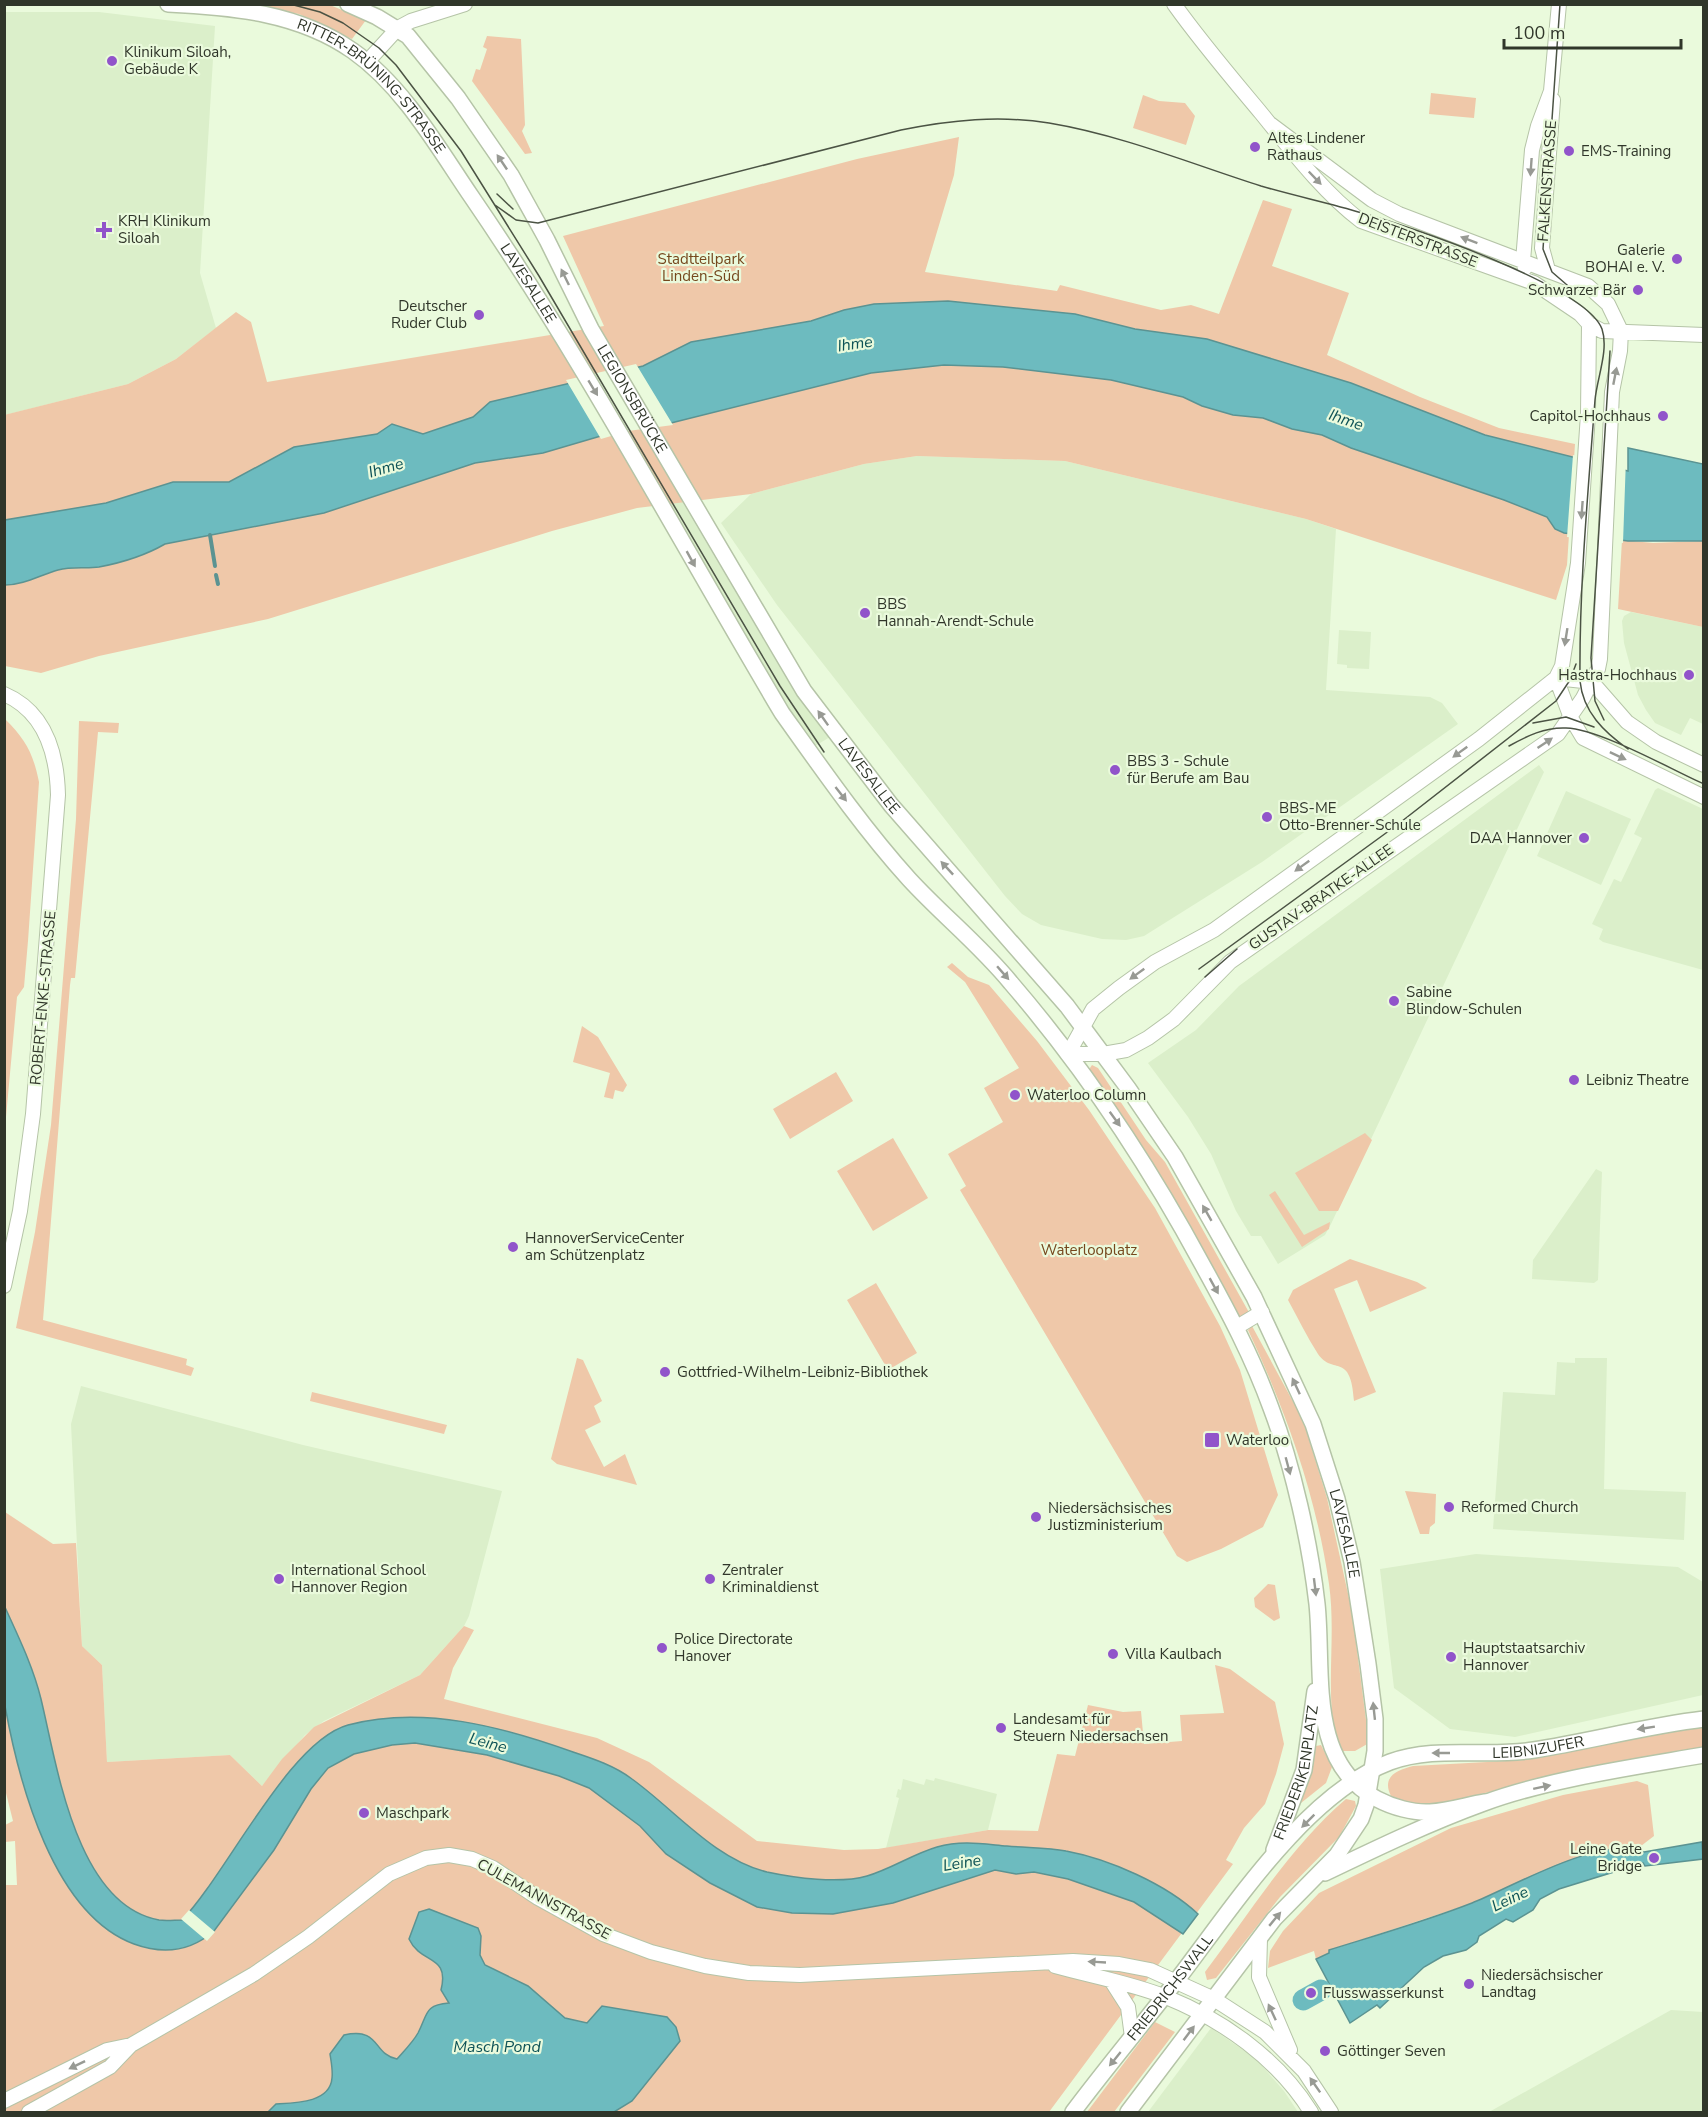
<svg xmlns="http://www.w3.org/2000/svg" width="1708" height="2117" font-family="'Nunito Sans',sans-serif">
  <rect width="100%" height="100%" fill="#eafadc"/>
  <!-- built -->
  <path fill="#dbefca" d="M5 12H99L215 26 200 273 216 328 176 359 128 384 5 415Z
    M917 456 1065 461 1306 519 1336 529 1326 690 1430 697 1442 703 1458 724 1262 862 1144 936 1126 940 1102 939 1041 925 1022 914 1005 896 777 605 721 523 751 494 864 464Z
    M651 475 671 483 762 637 807 708 830 737 815 746 792 713Z
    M1631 612 1703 627V724L1690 718 1681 735 1655 723 1646 710 1638 695 1624 643 1622 621 1624 616Z
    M1339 630 1371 632 1369 669 1347 668V665L1337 664Z
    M1539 765 1544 772 1331 1224 1325 1235 1278 1264 1261 1236H1251L1236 1211 1211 1154 1188 1117 1148 1063 1196 1030 1239 986Z
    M1658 788 1703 809V970L1603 942 1599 939 1603 929 1592 924 1614 879 1621 882 1642 838 1634 834 1655 790Z
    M1566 791 1631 819 1601 885 1537 856Z
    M1596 1169 1602 1172 1598 1280 1594 1283 1532 1279 1533 1260Z
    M1575 1358H1607L1604 1489 1686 1492 1684 1540 1493 1529 1503 1392 1555 1395 1557 1362 1575 1363Z
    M81 1386 303 1445 502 1491 469 1616 464 1626 420 1675 324 1721 305 1735 262 1786 230 1755 107 1762 102 1665 82 1646 71 1424Z
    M1476 1554 1678 1567 1703 1582V1695L1515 1737 1450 1729 1394 1688 1380 1569Z
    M935 1778 997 1794 988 1830 886 1848 899 1798 896 1797 898 1789 901 1790 903 1779 924 1785 926 1779 934 1781Z
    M1671 2010 1703 2012V2112H1489Z
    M1211 2028 1255 2058 1284 2091 1298 2112H1148Z"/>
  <!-- green -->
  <path fill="#efc8a9" d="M252 5H330L366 20 352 39 299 14Z
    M487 36 521 39 525 125 522 131 532 153 525 154 472 81 476 69 480 70 487 49 483 47Z
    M1431 93 1476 98 1474 118 1429 114Z
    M1143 95 1159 101 1185 103 1195 116 1186 145 1133 128Z
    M959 137 954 175 925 272 1057 291 1060 285 1161 310 1191 305 1219 314 1263 200 1292 209 1272 266 1349 293 1327 355 1420 397 1499 428 1575 444 1567 565 1556 600 1306 519 1065 461 917 456 864 464 751 494 637 508 552 531 268 619 99 656 41 673 5 666 4 415 128 384 176 359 236 312 251 322 267 382 604 326 563 236 857 159Z
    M1622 540 1653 543 1703 541V627L1618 609Z
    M5 719C26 740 33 753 39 782L28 941 24 987 17 997 5 1128Z
    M79 721 119 723 118 733 98 732 75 978H71L70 985 43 1320 187 1359 186 1365 194 1368 191 1376 16 1328 35 1232 51 1125 76 819Z
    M952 963 968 977 989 985 1037 1041 1089 1110 1155 1208 1220 1326 1240 1370 1278 1495 1263 1527 1221 1549 1187 1562 1177 1556 960 1190 966 1186 948 1154 1003 1122 984 1088 1019 1068 965 982 947 967Z
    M582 1026 598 1037 627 1085 623 1092 615 1090 613 1099 604 1097 610 1073 573 1062Z
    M1092 1065 1098 1068 1146 1140 1165 1162 1251 1316 1242 1322 1186 1221 1088 1071Z
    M836 1072 853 1101 790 1139 773 1109Z
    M1365 1133 1372 1140 1338 1211H1319L1295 1173Z
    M893 1138 928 1198 873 1231 837 1171Z
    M1275 1191 1304 1235 1330 1222 1329 1229 1302 1247 1269 1195Z
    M1350 1259 1417 1282 1427 1288 1370 1312 1357 1280 1334 1289 1376 1392 1354 1401C1351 1351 1333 1376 1318 1354 1307 1337 1298 1318 1288 1300L1293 1290Z
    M876 1283 917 1353 888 1370 847 1300Z
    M1252 1326 1303 1420 1327 1498 1352 1612 1369 1743 1355 1751H1339C1323 1698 1337 1640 1329 1584 1316 1495 1286 1411 1248 1330Z
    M577 1358 583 1360 602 1401 594 1406 601 1422 585 1430 604 1467 625 1454 637 1485 557 1464 551 1459Z
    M312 1392 447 1425 444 1434 310 1401Z
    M1405 1491 1436 1494 1435 1523 1430 1527 1429 1534H1420Z
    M5 1512 53 1544 76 1543 82 1646 102 1665 107 1762 230 1755 262 1786 282 1759 314 1727 420 1675 464 1626 474 1630 453 1668 444 1699 597 1738 649 1762 757 1841 844 1850 878 1849 988 1830 1038 1831 1057 1754 1075 1756 1088 1705 1123 1712 1141 1711 1144 1744 1182 1741 1180 1715 1224 1713 1215 1665 1230 1669 1275 1702 1284 1744 1276 1774 1265 1804 1244 1828 1226 1860 1233 1864 1049 2112H5V1885H17L15 1841 5 1842V1825L13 1821 4 1785Z
    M1268 1584 1275 1585 1280 1618 1274 1621 1255 1607 1254 1598Z
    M1703 1727V1747L1606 1764 1443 1803 1412 1804 1391 1796C1381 1776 1398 1770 1413 1766L1524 1760 1645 1735Z
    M1321 1745 1332 1767 1326 1783 1301 1803 1316 1746Z
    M1637 1781 1648 1785 1654 1836 1637 1849 1599 1852 1544 1870 1473 1903 1330 1950V1953L1316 1959 1314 1951 1268 1968 1270 1951 1283 1931 1319 1893 1451 1828 1563 1795Z
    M1346 1799 1355 1801 1356 1806 1339 1837 1280 1897 1216 1978 1207 1980 1205 1972C1249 1914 1290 1847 1346 1799Z
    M1155 2022 1175 2032 1114 2112H1087Z"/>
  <!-- water -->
  <path fill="#6dbbbf" stroke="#5b9392" stroke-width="1.5" d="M948 301 1075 314 1135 329 1207 339 1351 383 1485 435 1628 471V448L1703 464V541H1628L1564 533 1555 529 1547 517 1504 500 1351 448 1322 435 1292 429 1263 418 1233 415 1202 406 1183 397 1111 380 1003 367 944 365 871 373 671 423 628 428 543 453 475 463 324 513 165 544C146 555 120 563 99 567 86 569 73 566 58 570 40 575 24 585 5 585V520L106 503 173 482H229L294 447 377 434 392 424 423 434 473 417 490 402 643 366 691 342 811 321 844 310 874 304Z
    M4 1605C18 1636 33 1666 41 1699 57 1765 76 1905 159 1920 166 1921 175 1920 182 1920 226 1875 289 1741 348 1725 423 1705 503 1727 573 1752 594 1759 615 1766 632 1779 675 1810 714 1859 767 1872 795 1878 839 1884 867 1876 891 1869 913 1854 937 1847 962 1840 983 1844 1007 1846 1027 1848 1047 1847 1066 1851 1109 1859 1166 1884 1198 1914L1183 1934 1134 1902 1068 1879 1034 1872 1016 1874 995 1870 893 1903 833 1914 792 1913 757 1907 710 1883 666 1854 640 1826 589 1788 559 1776 487 1755 415 1743 392 1745 354 1754 328 1768 311 1789 274 1850 214 1931C191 1951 164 1955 134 1944 53 1914 19 1783 5 1706 0 1678 5 1635 4 1605Z
    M1702 1842 1703 1859 1645 1866 1643 1863 1559 1889 1540 1899 1533 1910 1513 1922 1506 1919 1479 1936 1477 1942 1466 1950 1443 1956 1424 1967 1380 2008 1377 2005 1350 2023 1316 1959 1329 1953V1950C1377 1935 1426 1921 1472 1903 1515 1886 1599 1835 1644 1852Z
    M429 1909 478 1928 481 1936 480 1955 485 1965 528 1986 565 2018 587 2023 602 2006 667 2017 676 2027 680 2041 632 2101 614 2112H268L276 2104C295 2103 330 2103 332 2078 333 2070 331 2061 330 2054L344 2035C381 2027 372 2054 397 2059 404 2051 413 2042 418 2033 428 2014 424 2005 449 2003L441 1990C450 1954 421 1965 409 1939L419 1912Z"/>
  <!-- pier -->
  <path fill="#eafadc" d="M636 364 673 425 628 431 601 439 566 380Z
    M1573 455 1625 467 1626 458 1623 543 1567 537Z
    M189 1910 215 1932 207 1941 181 1919Z"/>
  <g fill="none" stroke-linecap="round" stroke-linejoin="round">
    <!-- stream -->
    <path stroke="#5b9392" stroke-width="4" d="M210 535 215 566
      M216 575 218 584"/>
    <!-- river -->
    <path stroke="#6dbbbf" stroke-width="21" d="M1303 2000 1321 1990"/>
    <!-- tertiary casing -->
    <g stroke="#b5c4a7" stroke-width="16">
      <path id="tertiary" d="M1174 4C1201 42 1231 77 1261 113 1292 151 1322 191 1361 221L1534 283 1580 314 1589 324 1602 331 1704 335
        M367 62 398 28 411 21 465 4
        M1269 123 1372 200 1399 214 1588 286 1608 304 1621 331 1620 351 1612 392 1600 659 1598 669 1583 698 1558 734 1230 962 1174 1019 1148 1038 1126 1050 1103 1054H1068L1093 1009 1119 988 1155 962 1214 930 1479 739 1556 678 1562 666 1578 563 1588 414 1589 324
        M1525 268 1523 261 1532 150 1538 126 1551 91 1559 4
        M1548 270 1542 248 1553 100
        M1556 678 1571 718 1583 738 1704 797
        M1556 678 1592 682 1627 722 1656 742 1704 765
        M4 694C46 712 57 754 58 795L33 1114 20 1211 4 1286
        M1237 1327 1262 1312
        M1260 1938 1259 1977 1290 2050
        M1055 1966C1091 1976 1131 1983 1166 1997 1223 2020 1278 2059 1311 2112
        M1112 1982 1128 2007 1132 2037
        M4 2101 107 2050 131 2045
        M29 2112 110 2067 131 2045 254 1974 308 1937 389 1874 426 1858 449 1855 472 1859 493 1868 538 1898 603 1934 651 1952 705 1966 749 1973 800 1975 1073 1961 1119 1964 1150 1970 1214 1999 1265 2032 1304 2071 1331 2112"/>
    </g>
    <!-- secondary casing -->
    <g stroke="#b5c4a7" stroke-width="18">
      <g id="secondary">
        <path id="s1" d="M168 4C233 7 299 13 353 51 403 86 437 146 471 196 585 362 679 540 782 713 822 769 863 828 909 879 942 915 980 945 1011 983 1085 1069 1148 1164 1202 1264 1228 1311 1253 1358 1271 1408 1293 1466 1310 1543 1317 1604 1324 1671 1307 1762 1377 1799 1392 1807 1413 1813 1430 1812 1449 1811 1467 1805 1485 1802"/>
        <path id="s2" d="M348 4 377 17 408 36 458 98 511 175 547 240 591 329 804 691 891 805 1067 1006 1128 1088 1175 1157 1254 1297 1313 1424 1337 1499 1352 1562 1368 1664 1375 1719V1751L1366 1805 1361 1819 1337 1855 1274 1919 1128 2112"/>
        <path id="s3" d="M1274 1850 1304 1770 1315 1691"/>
        <path d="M1325 1873C1377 1848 1429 1823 1484 1803 1549 1779 1635 1767 1704 1755"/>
        <path id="s4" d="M1073 2112C1106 2068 1142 2025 1177 1980 1231 1910 1305 1794 1390 1762 1436 1745 1486 1758 1534 1750 1591 1741 1646 1726 1704 1719"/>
      </g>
    </g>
    <!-- tertiary -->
    <use href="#tertiary" stroke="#fff" stroke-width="14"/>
    <!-- secondary -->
    <use href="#secondary" stroke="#fff" stroke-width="15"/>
    <!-- tram -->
    <path stroke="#4b5344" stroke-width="1.5" d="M290 4 320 12 343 23 379 48 396 65 461 151 539 276 780 686 824 752
      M1560 4 1543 249 1552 272 1574 291
      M497 194 513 209
      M495 205 516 220 538 223 901 130C951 120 999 115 1049 123 1121 135 1192 164 1261 186 1295 196 1329 203 1362 213 1409 226 1586 286 1602 329 1609 350 1597 378 1595 400 1588 493 1579 588 1580 681 1583 712 1604 732 1628 749
      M1604 720 1595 701 1591 658 1610 351
      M1533 723 1566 717 1594 727
      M1509 746C1527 736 1545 727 1566 728 1600 729 1670 769 1704 784
      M1199 969 1397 825 1556 701 1570 680 1576 664
      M1205 977 1237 949"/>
  </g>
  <!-- one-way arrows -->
  <defs><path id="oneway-solid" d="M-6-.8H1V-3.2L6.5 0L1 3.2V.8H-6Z" transform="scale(1.5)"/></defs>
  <g fill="#989a94">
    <use href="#oneway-solid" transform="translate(502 162) rotate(-124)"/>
    <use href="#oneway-solid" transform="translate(1531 167) rotate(94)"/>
    <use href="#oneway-solid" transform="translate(1315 178) rotate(46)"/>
    <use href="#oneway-solid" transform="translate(1469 240) rotate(-159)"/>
    <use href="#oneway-solid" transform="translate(565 277) rotate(-116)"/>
    <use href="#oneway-solid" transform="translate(1615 376) rotate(-79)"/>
    <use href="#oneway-solid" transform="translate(593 388) rotate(59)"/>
    <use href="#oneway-solid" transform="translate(1582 510) rotate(94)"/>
    <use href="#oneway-solid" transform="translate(691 559) rotate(61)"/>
    <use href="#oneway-solid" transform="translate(1566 637) rotate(99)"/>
    <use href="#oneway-solid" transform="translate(823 718) rotate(-125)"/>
    <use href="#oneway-solid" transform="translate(1545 743) rotate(-34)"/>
    <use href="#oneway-solid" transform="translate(1460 752) rotate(144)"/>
    <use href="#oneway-solid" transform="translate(1618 756) rotate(25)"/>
    <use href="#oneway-solid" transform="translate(841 794) rotate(52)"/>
    <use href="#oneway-solid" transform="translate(1302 866) rotate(144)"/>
    <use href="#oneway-solid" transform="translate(947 868) rotate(-133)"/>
    <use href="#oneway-solid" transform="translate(1003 973) rotate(49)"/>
    <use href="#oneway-solid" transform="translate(1137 974) rotate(144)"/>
    <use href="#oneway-solid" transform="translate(1115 1119) rotate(54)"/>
    <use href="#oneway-solid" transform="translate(1207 1213) rotate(-120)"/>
    <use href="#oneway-solid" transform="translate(1214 1286) rotate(61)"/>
    <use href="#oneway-solid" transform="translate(1296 1386) rotate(-115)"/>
    <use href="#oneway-solid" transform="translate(1288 1466) rotate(75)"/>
    <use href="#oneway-solid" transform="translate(1315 1587) rotate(83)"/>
    <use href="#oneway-solid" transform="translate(1374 1711) rotate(-96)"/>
    <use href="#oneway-solid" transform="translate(1646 1728) rotate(171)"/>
    <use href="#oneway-solid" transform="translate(1441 1753) rotate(180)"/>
    <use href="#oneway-solid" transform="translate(1542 1787) rotate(-12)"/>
    <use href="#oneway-solid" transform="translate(1308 1821) rotate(135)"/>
    <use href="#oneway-solid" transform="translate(1275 1919) rotate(-50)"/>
    <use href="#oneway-solid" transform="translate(1097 1962) rotate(-177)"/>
    <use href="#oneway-solid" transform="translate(1272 2012) rotate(-115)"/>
    <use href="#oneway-solid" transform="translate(1189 2033) rotate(-53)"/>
    <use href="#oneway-solid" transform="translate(1115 2059) rotate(129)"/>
    <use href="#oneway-solid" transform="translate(77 2065) rotate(154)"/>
    <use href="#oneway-solid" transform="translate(1315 2085) rotate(-125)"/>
  </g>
  <!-- markers -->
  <g fill="#9154ca" stroke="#eafadc" stroke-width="2">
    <circle cx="112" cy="61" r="6"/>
    <circle cx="1255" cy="147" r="6"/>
    <circle cx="1569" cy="151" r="6"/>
    <path d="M101 221h6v6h6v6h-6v6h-6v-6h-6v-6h6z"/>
    <circle cx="1677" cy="259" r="6"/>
    <circle cx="1638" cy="290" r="6"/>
    <circle cx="479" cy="315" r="6"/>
    <circle cx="1663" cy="416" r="6"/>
    <circle cx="865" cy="613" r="6"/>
    <circle cx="1689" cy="675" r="6"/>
    <circle cx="1115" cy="770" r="6"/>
    <circle cx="1267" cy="817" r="6"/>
    <circle cx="1584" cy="838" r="6"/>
    <circle cx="1394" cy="1001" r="6"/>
    <circle cx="1574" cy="1080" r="6"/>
    <circle cx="1015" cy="1095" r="6"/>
    <circle cx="513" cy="1247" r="6"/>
    <circle cx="665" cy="1372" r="6"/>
    <rect x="1204" y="1432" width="16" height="16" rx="3"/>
    <circle cx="1449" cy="1507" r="6"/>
    <circle cx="1036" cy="1517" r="6"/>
    <circle cx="279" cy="1579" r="6"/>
    <circle cx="710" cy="1579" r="6"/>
    <circle cx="662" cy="1648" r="6"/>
    <circle cx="1113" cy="1654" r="6"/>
    <circle cx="1451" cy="1657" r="6"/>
    <circle cx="1001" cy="1728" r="6"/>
    <circle cx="364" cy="1813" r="6"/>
    <circle cx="1654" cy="1858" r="6"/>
    <circle cx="1469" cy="1984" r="6"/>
    <circle cx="1311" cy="1993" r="6"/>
    <circle cx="1325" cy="2051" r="6"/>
  </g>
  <g text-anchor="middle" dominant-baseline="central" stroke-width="4.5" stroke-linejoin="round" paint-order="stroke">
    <!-- poi labels -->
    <g font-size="15" fill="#30362a" stroke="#eafadc" text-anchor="start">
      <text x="124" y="52">Klinikum Siloah,<tspan x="124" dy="17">Gebäude K</tspan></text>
      <text x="1267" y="138">Altes Lindener<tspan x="1267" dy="17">Rathaus</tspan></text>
      <text x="1581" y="151">EMS-Training</text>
      <text x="118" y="221">KRH Klinikum<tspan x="118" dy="17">Siloah</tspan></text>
      <text x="1665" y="250" text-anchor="end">Galerie<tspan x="1665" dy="17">BOHAI e. V.</tspan></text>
      <text x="1626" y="290" text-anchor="end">Schwarzer Bär</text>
      <text x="467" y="306" text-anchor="end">Deutscher<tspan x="467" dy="17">Ruder Club</tspan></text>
      <text x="1651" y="416" text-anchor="end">Capitol-Hochhaus</text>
      <text x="877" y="604">BBS<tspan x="877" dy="17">Hannah-Arendt-Schule</tspan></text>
      <text x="1677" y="675" text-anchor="end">Hastra-Hochhaus</text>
      <text x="1127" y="761">BBS 3 - Schule<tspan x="1127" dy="17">für Berufe am Bau</tspan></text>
      <text x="1279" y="808">BBS-ME<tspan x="1279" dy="17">Otto-Brenner-Schule</tspan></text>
      <text x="1572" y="838" text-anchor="end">DAA Hannover</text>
      <text x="1406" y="992">Sabine<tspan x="1406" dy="17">Blindow-Schulen</tspan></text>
      <text x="1586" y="1080">Leibniz Theatre</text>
      <text x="1027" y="1095">Waterloo Column</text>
      <text x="525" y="1238">HannoverServiceCenter<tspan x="525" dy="17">am Schützenplatz</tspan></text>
      <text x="677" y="1372">Gottfried-Wilhelm-Leibniz-Bibliothek</text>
      <text x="1226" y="1440">Waterloo</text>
      <text x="1461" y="1507">Reformed Church</text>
      <text x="1048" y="1508">Niedersächsisches<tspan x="1048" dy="17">Justizministerium</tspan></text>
      <text x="291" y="1570">International School<tspan x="291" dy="17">Hannover Region</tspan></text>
      <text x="722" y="1570">Zentraler<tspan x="722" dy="17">Kriminaldienst</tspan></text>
      <text x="674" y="1639">Police Directorate<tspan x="674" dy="17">Hanover</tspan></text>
      <text x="1463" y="1648">Hauptstaatsarchiv<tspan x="1463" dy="17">Hannover</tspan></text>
      <text x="1125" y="1654">Villa Kaulbach</text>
      <text x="1013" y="1719">Landesamt für<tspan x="1013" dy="17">Steuern Niedersachsen</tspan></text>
      <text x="376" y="1813">Maschpark</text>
      <text x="1642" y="1849" text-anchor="end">Leine Gate<tspan x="1642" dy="17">Bridge</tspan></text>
      <text x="1481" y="1975">Niedersächsischer<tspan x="1481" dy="17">Landtag</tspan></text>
      <text x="1323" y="1993">Flusswasserkunst</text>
      <text x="1337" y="2051">Göttinger Seven</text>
    </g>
    <!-- street labels -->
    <g font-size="15" fill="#30362a" stroke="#eafadc">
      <text stroke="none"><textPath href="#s1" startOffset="230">RITTER-BRÜNING-STRASSE</textPath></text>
      <text transform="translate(1547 181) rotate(-86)">FALKENSTRASSE</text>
      <text transform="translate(1418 240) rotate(21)">DEISTERSTRASSE</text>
      <text stroke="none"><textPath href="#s1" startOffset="486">LAVESALLEE</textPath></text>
      <text stroke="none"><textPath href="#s2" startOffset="496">LEGIONSBRÜCKE</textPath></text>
      <text stroke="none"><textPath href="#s2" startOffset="942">LAVESALLEE</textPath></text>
      <text transform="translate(1321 897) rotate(-35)">GUSTAV-BRATKE-ALLEE</text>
      <text transform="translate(43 998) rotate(-85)">ROBERT-ENKE-STRASSE</text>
      <text stroke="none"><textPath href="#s2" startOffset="1846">LAVESALLEE</textPath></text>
      <text stroke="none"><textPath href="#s4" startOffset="626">LEIBNIZUFER</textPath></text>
      <text stroke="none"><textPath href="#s3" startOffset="81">FRIEDERIKENPLATZ</textPath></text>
      <text transform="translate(544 1899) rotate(29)">CULEMANNSTRASSE</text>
      <text stroke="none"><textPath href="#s4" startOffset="158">FRIEDRICHSWALL</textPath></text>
    </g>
    <!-- park labels -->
    <g font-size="15" fill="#75471c" stroke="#eafadc">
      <text x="701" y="259">Stadtteilpark<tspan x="701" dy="17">Linden-Süd</tspan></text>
      <text x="1089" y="1250">Waterlooplatz</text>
    </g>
    <!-- water labels -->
    <g font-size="16" font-style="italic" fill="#0d5256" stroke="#eafadc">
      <text transform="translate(855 344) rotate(-8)">Ihme</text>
      <text transform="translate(1346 420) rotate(19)">Ihme</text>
      <text transform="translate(386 468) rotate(-16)">Ihme</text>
      <text transform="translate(488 1743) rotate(15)">Leine</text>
      <text transform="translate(962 1863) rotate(-9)">Leine</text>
      <text transform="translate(1510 1899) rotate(-25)">Leine</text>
      <text x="497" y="2047">Masch Pond</text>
    </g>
  </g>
  <!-- border -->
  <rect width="1708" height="2117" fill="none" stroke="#30362a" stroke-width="12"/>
  <!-- scale -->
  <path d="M1504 39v9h177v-9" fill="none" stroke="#30362a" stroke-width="3"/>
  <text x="1513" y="39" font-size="18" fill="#30362a" stroke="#eafadc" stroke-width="4.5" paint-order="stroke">100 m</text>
</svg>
